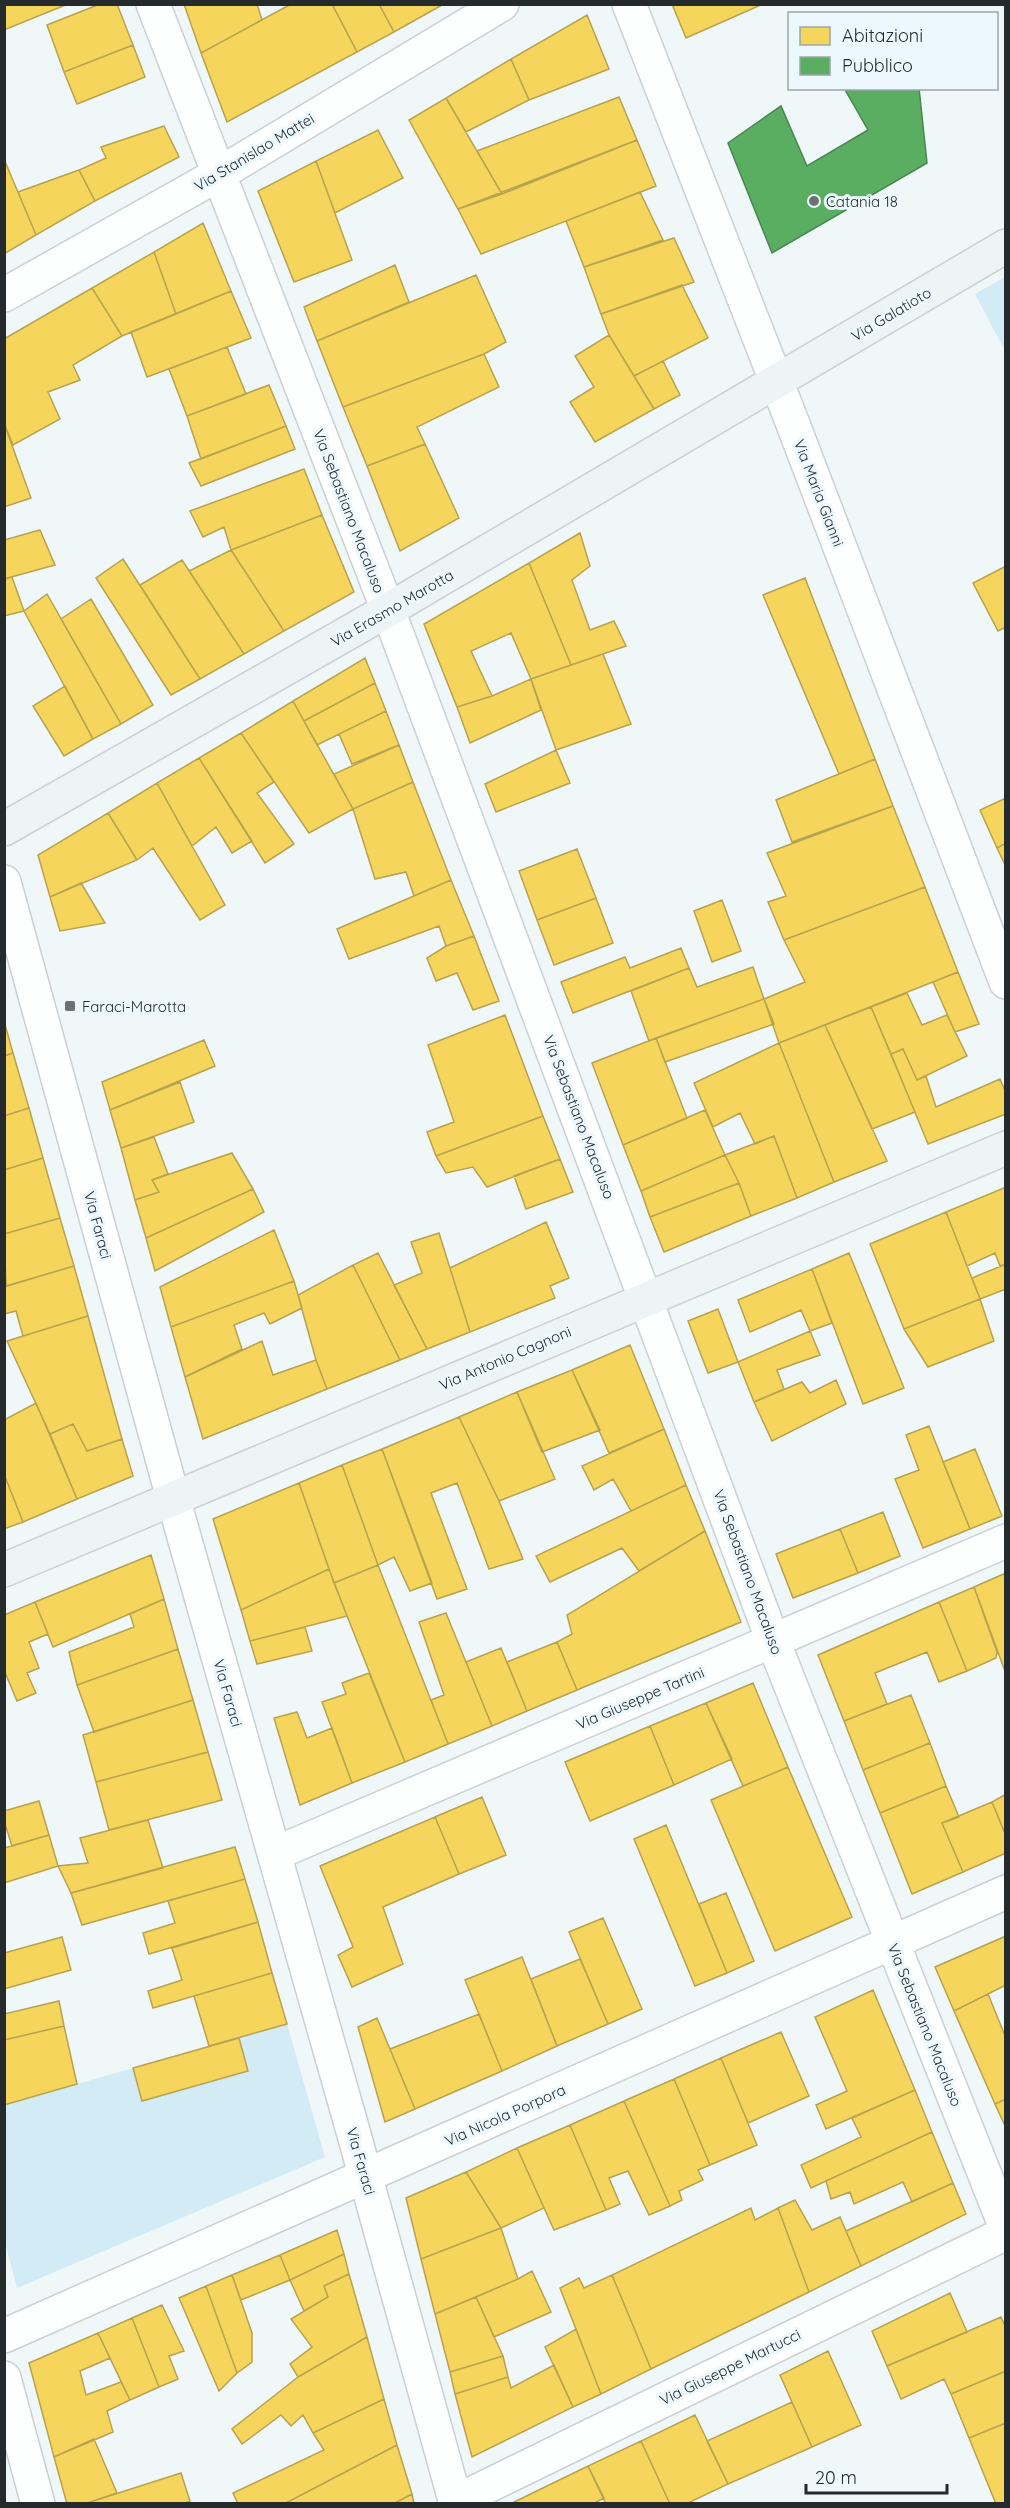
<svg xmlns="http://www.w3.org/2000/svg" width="1010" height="2508" font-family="Quicksand,sans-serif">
  <rect width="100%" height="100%" fill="#f0f7f9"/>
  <!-- green -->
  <path fill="#d2ebf5" d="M1005 277V351L975 294Z
    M287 2024 325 2157 17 2288 5 2243 4 2105Z"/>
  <!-- homes -->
  <path fill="#f6d55c" stroke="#b7a24e" stroke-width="1.5" d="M4 4H68L4 30Z
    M100 4H117L133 45 64 72 47 25Z
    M184 4H257L262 20 201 53Z
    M291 4H332L357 52 227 122 201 53Z
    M332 4H379L394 32 357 52Z
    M379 4H444L394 32Z
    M672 4H763L686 38Z
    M587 15 609 69 529 100 511 59Z
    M133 45 145 77 77 104 64 72Z
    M511 59 529 100 466 132 446 98Z
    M619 97 637 140 502 194 477 151Z
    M446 98 502 194 458 209 409 120Z
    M164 126 179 157 95 201 79 170 106 158 101 147Z
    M378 130 403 178 335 213 316 161Z
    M637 140 656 186 481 254 458 209Z
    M4 159 36 235 4 254Z
    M316 161 352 260 294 282 258 191Z
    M79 170 95 201 36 235 18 192Z
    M640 192 663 240 584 267 566 221Z
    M203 223 231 291 176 314 154 252Z
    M674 238 694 282 601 314 584 267Z
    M154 252 176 314 122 336 92 288Z
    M395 265 409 302 317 341 304 307Z
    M476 275 506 342 484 354 343 407 317 341Z
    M682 285 708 338 634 376 609 335 601 314Z
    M92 288 122 336 73 365 80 380 48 392 60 419 13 445 4 423V339Z
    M231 291 251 338 147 377 131 332Z
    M609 335 654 409 595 442 570 402 594 387 575 356Z
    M227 347 246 394 187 416 169 369Z
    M484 354 499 387 417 427 425 444 367 466 343 407Z
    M663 361 680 395 654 409 634 376Z
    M269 385 286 426 201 459 187 416Z
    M4 423 31 498 4 507Z
    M286 426 295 449 201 486 189 463Z
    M425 444 459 518 400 551 367 466Z
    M304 469 322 515 231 550 224 527 203 537 190 511Z
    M322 515 354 592 284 631 231 550Z
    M40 530 55 565 4 579V540Z
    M580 533 590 566 572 580 590 630 614 621 626 646 571 665 529 563Z
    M231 550 284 631 244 654 189 571Z
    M123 559 200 679 171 695 96 578Z
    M182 560 244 654 200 679 140 585Z
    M529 563 571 665 531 679 511 633 471 651 492 696 457 707 424 624Z
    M1006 566V627L998 631 973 583Z
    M12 577 24 611 4 616V579Z
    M805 578 875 759 839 774 763 595Z
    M47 594 121 724 93 739 24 611Z
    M91 599 153 705 121 724 61 619Z
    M603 654 631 724 556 750 531 679Z
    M365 658 375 683 304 721 293 701Z
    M531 679 541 710 470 743 457 707 492 696Z
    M375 683 386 711 317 745 304 721Z
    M65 686 93 739 64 756 33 706Z
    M293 701 353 809 309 833 241 733Z
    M386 711 399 745 352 764 339 734Z
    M241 733 274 782 257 793 294 844 265 863 199 758Z
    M399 745 413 782 353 809 334 774Z
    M556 750 570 783 496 812 485 784Z
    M199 758 252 841 232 853 216 827 192 846 157 783Z
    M875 759 893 806 792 842 776 800Z
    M413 782 451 880 414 896 406 872 375 879 353 809Z
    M157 783 225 905 200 920 153 848 137 860 108 813Z
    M1006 798V843L997 848 980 810Z
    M893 806 925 887 784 940 768 902 786 896 767 853Z
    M108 813 137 860 50 897 38 855Z
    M1006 843V867L997 848Z
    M577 849 596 898 537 920 519 871Z
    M451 880 474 936 446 946 439 926 349 959 337 929Z
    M81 883 105 923 60 931 50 897Z
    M925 887 958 972 779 1043 764 999 805 982 784 940Z
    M596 898 613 943 554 965 537 920Z
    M722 900 741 951 712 962 694 911Z
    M474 936 499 1001 473 1010 457 973 436 981 427 958 446 946Z
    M681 948 689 968 573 1013 561 982 625 957 630 968Z
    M753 967 764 999 649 1041 631 991 689 968 697 987Z
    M958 972 979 1024 955 1032 933 982Z
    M907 993 922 1025 947 1015 967 1056 917 1080 903 1049 891 1054 871 1007Z
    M764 999 774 1024 665 1062 656 1038Z
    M871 1007 915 1112 872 1129 825 1025Z
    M505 1015 543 1116 436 1156 427 1132 454 1122 428 1045Z
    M4 1021 13 1053 4 1056Z
    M825 1025 887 1161 834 1182 779 1043Z
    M656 1038 687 1118 623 1145 592 1063Z
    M204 1040 215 1066 110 1110 102 1082Z
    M779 1043 834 1182 797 1198 774 1136 755 1144 740 1113 713 1127 694 1083Z
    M903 1049 917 1080 926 1076 936 1107 1000 1079 1006 1093V1114L928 1144 891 1054Z
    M13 1053 29 1108 4 1116V1056Z
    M180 1082 194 1122 121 1148 110 1110Z
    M29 1108 43 1158 4 1170V1116Z
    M705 1110 725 1155 641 1191 623 1145Z
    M543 1116 560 1159 487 1187 473 1167 446 1173 436 1156Z
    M774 1136 797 1198 751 1216 739 1183 725 1155Z
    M154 1137 168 1174 152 1180 159 1192 135 1200 121 1148Z
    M232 1153 253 1189 146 1238 135 1200 159 1192 152 1180Z
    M725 1155 739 1183 650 1217 641 1191Z
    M43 1158 60 1218 4 1234V1170Z
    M560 1159 573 1192 526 1209 514 1176Z
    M739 1183 751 1216 664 1252 650 1217Z
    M1006 1187V1264L1000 1266 995 1253 967 1266 946 1212Z
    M253 1189 264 1212 155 1271 146 1238Z
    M946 1212 980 1299 904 1329 870 1244Z
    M60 1218 74 1266 6 1286 4 1234Z
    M546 1222 569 1278 550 1286 555 1298 470 1332 450 1268Z
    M274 1230 294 1281 171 1327 160 1287Z
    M439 1233 470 1332 427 1349 394 1285 422 1273 411 1242Z
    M378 1253 427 1349 400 1360 353 1265Z
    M849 1253 904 1388 863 1404 812 1269Z
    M1006 1264V1289L980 1299 972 1278Z
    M353 1265 400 1360 327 1389 316 1360 298 1295Z
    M74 1266 88 1316 23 1336 16 1311 4 1314V1287Z
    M812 1269 832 1323 810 1331 801 1310 750 1332 738 1300Z
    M294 1281 302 1308 270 1324 264 1313 234 1325 242 1349 185 1377 171 1327Z
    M980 1299 994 1341 928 1367 904 1329Z
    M718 1309 738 1362 708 1373 688 1321Z
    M88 1316 122 1439 87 1451 73 1424 50 1434 7 1341Z
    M810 1331 820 1355 777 1370 784 1389 754 1402 738 1362Z
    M262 1341 273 1375 316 1360 327 1389 203 1439 185 1377Z
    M630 1345 664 1429 609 1453 572 1370Z
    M572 1370 600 1430 542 1452 517 1392Z
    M836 1380 846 1404 772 1441 754 1402 802 1382 810 1393Z
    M517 1392 555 1479 499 1501 459 1417Z
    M36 1403 77 1499 23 1522 4 1474V1420Z
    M459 1417 499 1501 523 1559 489 1569 457 1483 431 1493 467 1589 437 1599 382 1449Z
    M73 1424 87 1451 122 1439 133 1476 77 1499 50 1434Z
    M929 1426 970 1529 923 1548 895 1479 919 1470 906 1435Z
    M664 1429 686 1485 631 1511 613 1479 594 1490 582 1466Z
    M382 1449 432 1583 410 1591 394 1557 378 1565 342 1465Z
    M975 1449 1002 1516 970 1529 943 1462Z
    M342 1465 378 1565 334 1583 299 1483Z
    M4 1474 23 1522 4 1529Z
    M299 1483 329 1569 241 1610 213 1519Z
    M686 1485 705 1531 639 1571 622 1548 550 1582 536 1556Z
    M883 1512 900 1556 858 1573 840 1529Z
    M840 1529 858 1573 793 1598 776 1554Z
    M705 1531 741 1622 577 1690 557 1642 572 1634 567 1615Z
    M151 1555 164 1599 53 1647 35 1602Z
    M378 1565 448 1744 405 1762 334 1583Z
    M329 1569 347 1616 250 1641 241 1610Z
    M1006 1573V1674L974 1587Z
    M974 1587 997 1652 996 1658 967 1671 939 1602Z
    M164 1599 178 1649 77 1685 69 1652 134 1627 130 1614Z
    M35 1602 48 1634 29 1642 39 1668 27 1673 36 1693 17 1701 4 1670V1615Z
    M939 1602 967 1671 939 1682 927 1652 875 1673 887 1704 844 1721 818 1655Z
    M446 1613 492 1726 448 1744 431 1700 444 1695 419 1622Z
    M305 1627 312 1651 257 1664 250 1641Z
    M557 1642 577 1690 527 1711 507 1662Z
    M501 1648 527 1711 492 1726 466 1662Z
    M178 1649 193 1700 94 1732 77 1685Z
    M369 1673 405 1762 352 1783 322 1702 346 1694 342 1683Z
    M753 1683 788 1767 743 1786 706 1703Z
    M911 1695 930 1743 863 1770 844 1721Z
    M193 1700 208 1752 96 1782 83 1735Z
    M706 1703 732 1759 674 1785 650 1726Z
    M297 1712 307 1738 332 1728 352 1783 300 1805 274 1718Z
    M650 1726 674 1785 590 1821 565 1762Z
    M930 1743 946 1786 880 1813 863 1770Z
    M208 1752 222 1800 109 1830 96 1782Z
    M788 1767 852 1917 775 1951 711 1800Z
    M946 1786 959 1817 942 1823 963 1872 912 1894 880 1813Z
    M1006 1794V1836L992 1802Z
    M482 1797 506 1855 459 1874 435 1817Z
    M39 1801 49 1835 12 1846 4 1821V1811Z
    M992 1802 1006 1836V1853L963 1872 942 1823Z
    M435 1817 459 1874 383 1907 403 1964 352 1987 338 1955 353 1947 320 1866Z
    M148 1820 163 1868 71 1893 58 1866 88 1863 80 1838Z
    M666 1825 727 1973 695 1986 634 1839Z
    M49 1835 58 1866 4 1883V1848Z
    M235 1847 245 1879 82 1925 71 1893Z
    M245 1879 258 1922 149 1954 143 1933 175 1923 168 1901Z
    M726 1893 754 1961 727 1973 699 1904Z
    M603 1918 642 2009 608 2024 569 1932Z
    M258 1922 272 1973 153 2008 148 1991 182 1980 172 1948Z
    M1006 1936V1985L954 2011 935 1967Z
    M62 1937 71 1970 4 1989V1953Z
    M522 1957 557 2046 502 2071 465 1980Z
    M580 1959 608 2024 557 2046 531 1979Z
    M272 1973 287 2024 209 2046 194 1996Z
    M873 1990 915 2090 826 2129 816 2105 847 2091 815 2017Z
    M988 1994 1006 2038V2099L995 2104 954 2011Z
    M59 2001 64 2026 4 2040V2014Z
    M479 2014 502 2071 415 2109 390 2049Z
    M377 2018 415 2109 385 2122 358 2027Z
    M64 2026 77 2084 4 2105V2040Z
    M781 2032 809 2096 748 2123 721 2058Z
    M239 2038 248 2071 142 2101 133 2068Z
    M721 2058 757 2145 710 2165 674 2079Z
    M674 2079 710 2165 698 2170 703 2180 679 2191 682 2200 670 2206 624 2101Z
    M915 2090 932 2132 811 2188 801 2165 861 2137 852 2118Z
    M1006 2099V2128L995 2104Z
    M624 2101 670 2206 649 2215 628 2171 609 2178 620 2204 606 2210 570 2125Z
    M570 2125 606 2210 554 2230 517 2148Z
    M932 2132 953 2183 912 2202 903 2182 854 2204 850 2192 831 2199 826 2181Z
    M517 2148 544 2208 501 2228 466 2172Z
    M466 2172 501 2228 421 2259 406 2198Z
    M953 2183 966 2214 861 2266 846 2231Z
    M795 2200 812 2230 840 2217 861 2266 809 2292 778 2208Z
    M751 2208 755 2220 778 2208 809 2292 651 2369 612 2275Z
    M501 2228 518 2279 435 2314 421 2259Z
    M337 2230 344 2254 290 2280 280 2255Z
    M344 2254 349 2274 324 2286 328 2297 304 2311 290 2280Z
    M280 2255 290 2280 241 2300 232 2275Z
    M532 2271 551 2312 494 2337 476 2297 518 2279Z
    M349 2274 367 2337 298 2377 290 2364 312 2347 291 2319 328 2297 324 2286Z
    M232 2275 252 2333V2362L237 2373 206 2286Z
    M612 2275 651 2369 601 2394 560 2288 579 2278 584 2288Z
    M206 2286 237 2373 219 2391 179 2298Z
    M950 2293 967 2332 887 2366 872 2331Z
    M476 2297 503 2356 450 2372 435 2314Z
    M162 2305 184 2351 169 2356 178 2379 159 2387 132 2318Z
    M1001 2317 1006 2328V2371L951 2394 944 2379 901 2399 887 2366Z
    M132 2318 159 2387 130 2400 98 2333Z
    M576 2329 601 2394 573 2407 545 2347Z
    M98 2333 110 2358 80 2371 86 2395 121 2382 130 2400 107 2411 113 2432 54 2457 29 2363Z
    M367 2337 384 2399 313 2433 303 2415 291 2426 281 2415 242 2444 232 2429 298 2377Z
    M828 2351 861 2425 812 2447 780 2375Z
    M503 2356 508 2377 455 2394 450 2372Z
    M554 2365 573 2407 472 2457 455 2394 508 2377 511 2388Z
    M1006 2371V2423L969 2438 951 2394Z
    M384 2399 397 2445 284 2504H238L233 2493 324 2450 313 2433Z
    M792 2402 812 2447 728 2484 707 2441Z
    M695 2415 728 2484 686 2504H670L641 2441Z
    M1006 2423V2504H996L969 2438Z
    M94 2439 117 2493 84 2504H67L54 2457Z
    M641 2441 670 2504H606L588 2466Z
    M397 2445 412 2494 393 2504H284Z
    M588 2466 604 2498 593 2504H510Z
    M181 2473 190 2501 183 2504H84Z
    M412 2494 414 2504H393Z"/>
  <!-- public -->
  <path fill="#5aae61" stroke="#4a8651" stroke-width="1.5" d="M844 88H919L927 163 772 253 728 143 781 106 807 166 868 130Z"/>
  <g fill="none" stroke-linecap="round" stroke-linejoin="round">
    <!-- street casing -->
    <g stroke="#cbd0d2" stroke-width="36">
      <path id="street" d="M153 4 388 610 773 1641 1006 2228
        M629 4 791 419 1006 982
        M4 295 219 174 502 4
        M4 882 173 1498 353 2131 456 2504
        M274 1854 1006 1541
        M4 2336 1006 1892
        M4 2378 38 2504
        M455 2502 1006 2233"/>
    </g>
    <!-- secondary casing -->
    <g stroke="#cbd0d2" stroke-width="36">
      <path id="secondary" d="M4 829 388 610 1006 246
        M4 1570 1006 1148"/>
    </g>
    <!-- street -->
    <use href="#street" stroke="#fdfefe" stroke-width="33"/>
    <!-- secondary -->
    <use href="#secondary" stroke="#edf4f6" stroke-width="33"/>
  </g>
  <!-- markers -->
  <g fill="#6c7274" stroke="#ecf8fd" stroke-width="2">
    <circle cx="814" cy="201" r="6"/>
    <rect x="64" y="1000" width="12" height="12" rx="3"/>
  </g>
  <g text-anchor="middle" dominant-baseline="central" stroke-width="6" stroke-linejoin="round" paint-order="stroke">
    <!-- street labels -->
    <g font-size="15" fill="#252a2c" stroke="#ecf8fd">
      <text transform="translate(254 152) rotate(-31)">Via Stanislao Mattei</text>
      <text transform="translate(891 314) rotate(-31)">Via Galatioto</text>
      <text transform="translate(819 493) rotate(69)">Via Maria Gianni</text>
      <text transform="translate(349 511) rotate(69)">Via Sebastiano Macaluso</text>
      <text transform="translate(392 608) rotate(-30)">Via Erasmo Marotta</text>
      <text transform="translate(579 1117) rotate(69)">Via Sebastiano Macaluso</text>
      <text transform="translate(98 1225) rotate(75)">Via Faraci</text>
      <text transform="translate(505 1358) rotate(-23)">Via Antonio Cagnoni</text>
      <text transform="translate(748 1572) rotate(70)">Via Sebastiano Macaluso</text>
      <text transform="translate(228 1693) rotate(74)">Via Faraci</text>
      <text transform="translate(640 1698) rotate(-23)">Via Giuseppe Tartini</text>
      <text transform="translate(925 2025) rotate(68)">Via Sebastiano Macaluso</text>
      <text transform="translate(505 2115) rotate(-24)">Via Nicola Porpora</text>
      <text transform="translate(361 2161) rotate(74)">Via Faraci</text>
      <text transform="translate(730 2367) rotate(-26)">Via Giuseppe Martucci</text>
    </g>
    <!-- poi labels -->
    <g font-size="15" fill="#252a2c" stroke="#ecf8fd" text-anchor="start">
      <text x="826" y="201">Catania 18</text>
      <text x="82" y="1006">Faraci-Marotta</text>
    </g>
  </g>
  <!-- border -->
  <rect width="1010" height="2508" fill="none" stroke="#252a2c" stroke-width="12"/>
  <!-- legend -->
  <rect x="788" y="12" width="210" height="78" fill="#ecf8fd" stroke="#9ca6a9" stroke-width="1.5"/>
  <rect x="800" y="27" width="30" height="18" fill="#f6d55c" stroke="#9ca6a9" stroke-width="1.5"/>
  <text x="842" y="42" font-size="18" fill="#252a2c">Abitazioni</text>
  <rect x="800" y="57" width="30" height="18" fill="#5aae61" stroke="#9ca6a9" stroke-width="1.5"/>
  <text x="842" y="72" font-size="18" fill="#252a2c">Pubblico</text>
  <!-- scale -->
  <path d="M806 2484v9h141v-9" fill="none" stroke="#252a2c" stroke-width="3"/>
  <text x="815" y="2484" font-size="18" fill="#252a2c" stroke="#ecf8fd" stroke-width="4.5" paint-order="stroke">20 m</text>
</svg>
